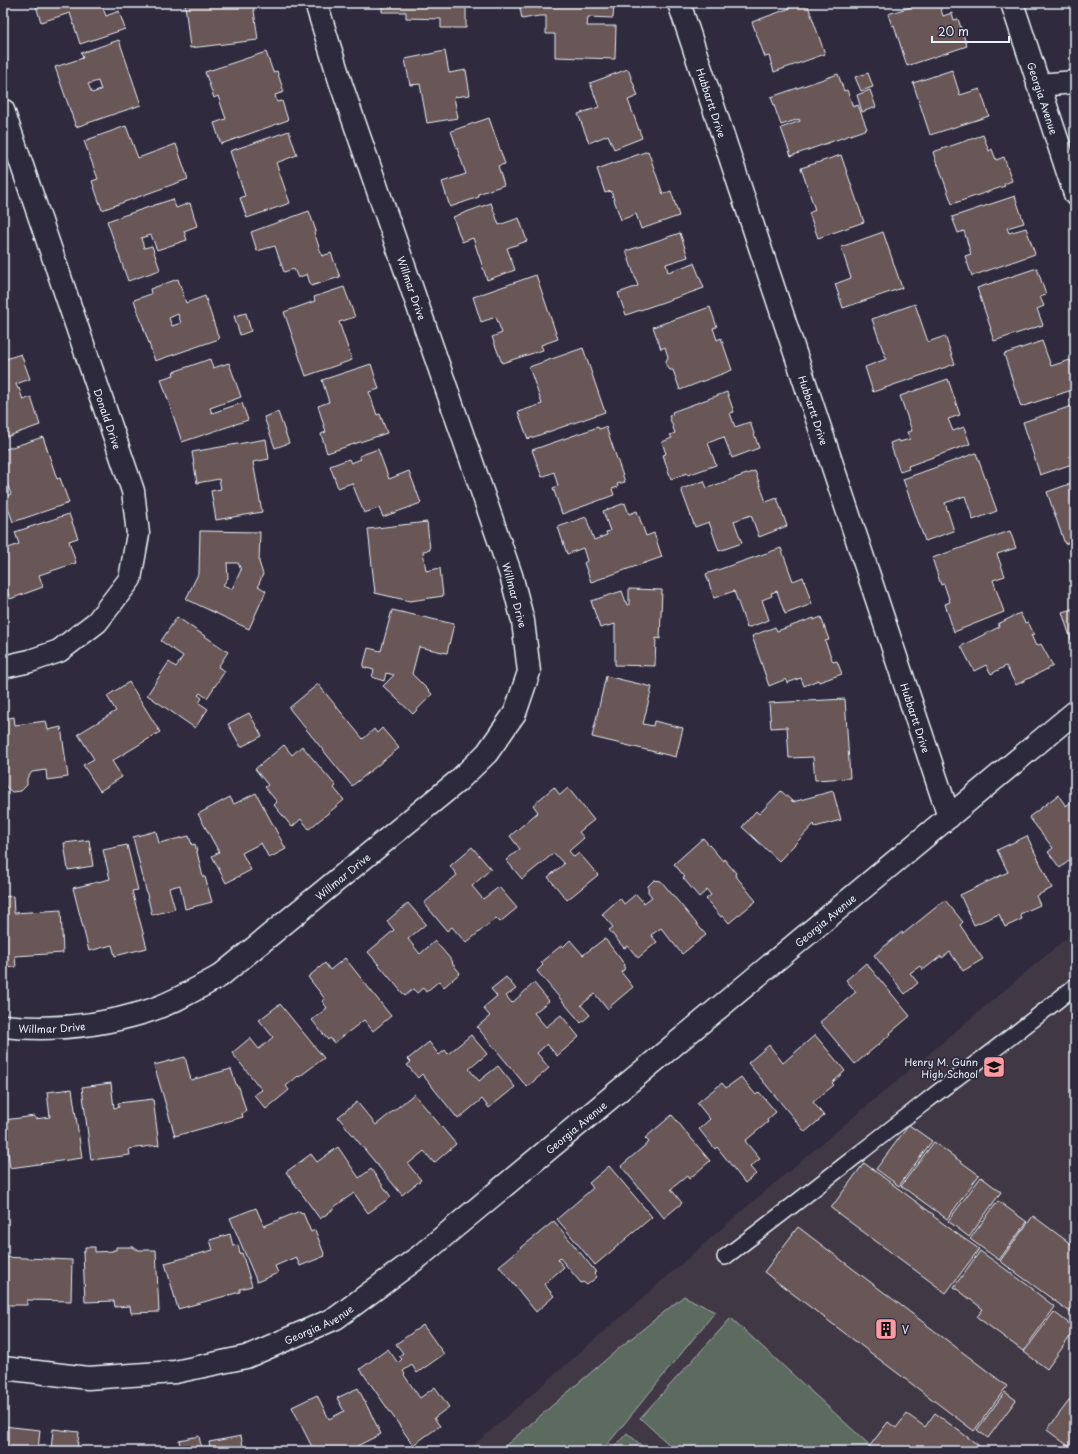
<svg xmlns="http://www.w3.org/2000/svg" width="1078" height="1454" font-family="'Playpen Sans',sans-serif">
  <rect width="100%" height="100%" fill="#2f2a3d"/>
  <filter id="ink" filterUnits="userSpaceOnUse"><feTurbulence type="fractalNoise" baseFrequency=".025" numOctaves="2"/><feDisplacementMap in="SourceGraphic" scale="8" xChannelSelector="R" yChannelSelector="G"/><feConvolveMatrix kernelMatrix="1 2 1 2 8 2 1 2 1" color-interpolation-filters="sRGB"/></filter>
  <g filter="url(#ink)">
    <!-- built -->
    <path fill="#403745" d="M1075 931V1451H467L751 1203Z"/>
    <!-- green -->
    <path fill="#5c6b61" stroke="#a2aeac" d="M684 1296 715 1312 602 1451H499L623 1345Z
      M731 1318 874 1449 872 1451H676L640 1418Z
      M627 1433 648 1451H611Z"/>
    <!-- building -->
    <path fill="#695657" stroke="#e8f1f8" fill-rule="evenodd" d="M35 3H101L106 16 119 11 125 29 80 44 70 13 41 22Z
      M192 3H253L258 40 190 48 185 4Z
      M382 3H466V28H441V19L406 18V12H382Z
      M519 3H614L613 18 588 17 587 26H616L615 59 555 57V34H546V16H539L522 19Z
      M804 3H807L825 54 774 72 769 56 765 57 752 22Z
      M923 3H939L943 16 952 13 954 20 958 19 967 46 907 66 894 25 892 26 888 14Z
      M119 40 141 105 76 127 55 67 83 58 81 53ZM98 81 101 90 92 93 88 84Z
      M445 51 449 73 466 70 470 95 454 97 458 118 427 123 420 84 410 85 405 59Z
      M266 52 273 72 277 71 284 92 275 95 277 102 282 101 288 120 221 144 214 123 226 119 218 96 214 98 205 72Z
      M628 69 638 96 628 100 642 138 614 149 608 135 589 143 578 114 599 107 590 83Z
      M952 70 960 95 980 89 989 116 930 135 913 83Z
      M868 73 873 87 861 91 855 77Z
      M838 74 844 91 847 90 853 107 858 105 867 129 791 156 781 128 800 121 799 119 781 125 771 97Z
      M870 90 876 107 862 112 857 95Z
      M489 118 505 164 498 166 504 185 478 194 479 197 450 207 442 182 466 174 451 131Z
      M126 126 138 158 176 144 188 179 102 210 92 181 98 179 84 141Z
      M289 131 297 155 276 163 290 203 247 218 240 198 245 196 230 151Z
      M983 135 989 151 992 149 996 160 1004 157 1012 181 1004 184 1005 186 952 204 938 164 937 165 933 152Z
      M648 151 663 194 671 191 679 216 641 229 636 214 621 220 611 191 605 193 597 169Z
      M841 155 864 222 818 238 809 213 815 210 801 168Z
      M1015 196 1024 223 1007 228 1009 233 1026 228 1035 254 972 276 965 256 971 254 964 231 958 233 952 217Z
      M173 199 176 208 190 203 197 226 184 231 187 240 157 250 151 235 141 238 144 248 152 246 160 270 128 281 107 221Z
      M491 203 499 225 519 218 527 241 507 248 515 270 487 280 473 238 462 242 453 217Z
      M309 211 316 231 314 232 322 256 331 253 340 277 311 286 307 274 298 278 294 269 284 272 275 246 257 251 251 232Z
      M883 232 902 288 843 308 835 284 851 278 841 247Z
      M680 233 688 257 666 264 668 272 694 263 704 288 626 315 618 293 638 286 626 251Z
      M1037 268 1046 295 1040 297 1044 306 1037 309 1043 325 994 341 990 329H991L977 288Z
      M536 275 558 339 541 345 543 350 502 363 492 337 502 333 496 317 481 322 473 297Z
      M178 279 186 303 205 296 219 339 155 361 134 300 151 294 150 289ZM178 314 181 323 172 326 169 318Z
      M344 287 355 317 339 322 352 360 306 376 284 312 315 301 314 297Z
      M915 304 928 342 945 336 955 364 873 392 865 367 886 359 872 319Z
      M710 307 717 327 713 328 717 340 721 338 732 370 680 390 673 370H670L666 365V361L668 357 665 347 661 349 653 327Z
      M246 313 251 331 240 335 234 316Z
      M1042 341 1051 366 1070 360 1075 375V389L1021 407 1004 354Z
      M583 348 605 412 528 439 518 412 542 404 529 367Z
      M21 354 30 379 16 384 18 389 19 388 23 400 31 397 40 425 3 438V360Z
      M210 359 213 368 229 363 241 397 210 408 212 413 242 403 248 420 182 442 161 379 174 375 173 372Z
      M371 364 379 389 369 392 377 415 380 414 387 433 327 453 321 434 326 432 318 406 329 402 322 380Z
      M948 379 960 415 948 419 953 431 964 427 970 444 908 466 909 469 900 472 890 443 898 440 899 442 910 439 907 432 912 431 900 396Z
      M727 392 734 412 730 413 735 427 750 422 759 448 732 458 724 437 718 439 708 443 716 465 688 475 687 473 671 479 663 455 666 454 662 442 672 438 670 435 675 433 669 416 673 415 672 412Z
      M1075 405V463L1040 475 1023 422Z
      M278 412 289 443 275 448 264 417Z
      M598 427 599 429 606 427 625 482 617 484 618 487 612 489 614 495 562 514 553 488 558 486 554 472 542 477 532 450Z
      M43 437 57 479 60 478 69 503 13 522 4 497 11 494 3 473V450Z
      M266 439 269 459 253 462 262 512 216 520 211 491 221 489 219 479 197 483 192 452Z
      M378 449 389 479 409 471 421 503 383 517 379 508 364 513 352 483 338 488 330 466 349 459 351 463 361 459 359 456Z
      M976 453 997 511 973 520 965 496 945 503 954 531 925 541 903 479Z
      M755 471 766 502 777 498 787 526 759 537 751 515 734 521 742 543 719 551 709 522 695 527 681 489 704 481 707 488Z
      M1075 482V540L1065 544 1047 492Z
      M625 503 629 514 637 511 646 536 654 533 662 557 591 582 584 563 587 561 583 548 567 554 558 527 586 517 594 540 607 535 606 532 610 531 603 511Z
      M69 514 78 538 69 541 76 563 39 575 43 587 10 599 3 579V550L19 544 15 532Z
      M427 522 430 550 423 551 426 571 440 568 443 596 410 601 375 593 368 529Z
      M200 531 260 532 259 562 263 574 258 586 266 591 249 629 186 599 199 572ZM227 563H238L241 570 232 589 223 585 228 578Z
      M1010 531 1016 548 997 554 1005 576 993 580 1004 612 954 632 945 604 950 602 944 584 941 585 932 558Z
      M781 548 793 581 803 577 812 604 785 614 777 591 771 593 772 596 762 600 769 620 747 628 734 591 714 598 706 574Z
      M1075 556V574L1069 558Z
      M629 589 662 590 660 639 656 638 655 666 615 665V624L600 628 591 601 622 591 627 605H629Z
      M1075 608V638L1071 640 1062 612Z
      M392 610 454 624 447 653 419 647 412 674 432 694 413 714 383 686 394 675 386 673 384 681 372 677 374 670 363 667 368 648 381 651Z
      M1020 613 1025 623 1028 622 1034 634 1031 635 1036 646 1041 644 1053 666 1016 685 1006 666 991 674 986 665 974 671 961 646 999 627 998 624Z
      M177 617 228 652 218 667 225 671 207 698 200 693 198 695 202 698 199 703 208 709 195 728 147 695 169 662 176 667 183 656 161 641Z
      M821 617 829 640 825 641 833 662 837 661 842 674 819 682 818 680 804 686 801 678 787 683 786 679 769 686 752 636 775 627 777 631 814 618V620Z
      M606 676 652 687 643 724 653 726 654 721 683 728 676 757 592 737Z
      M129 682 160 732 112 761 122 777 100 791 83 765 94 759 78 734 116 711 107 696Z
      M318 684 363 739 374 729 377 733 382 728 399 748 352 786 289 708Z
      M845 699 850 778 815 780 813 757 789 758 787 727 771 728 769 703Z
      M249 713 262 736 241 747 228 724Z
      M14 717 15 725 46 721 48 730 61 727 68 777 47 780 46 770 32 772 27 778V785L21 791 12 792 5 786 3 774V719Z
      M284 745 292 755 302 746 336 786 334 788 344 800 309 829 301 819 292 827 274 805 277 802 265 787 268 785 255 769Z
      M554 787 560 795 568 788 594 820 579 832 584 838 569 851 574 857 579 853 598 875 567 900 548 877 564 864 554 853 522 879 506 860 520 849 510 836 538 812 533 805Z
      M781 791 793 802 833 791 841 820 815 827 814 824 779 861 742 827 756 811 759 814Z
      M256 793 286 849 269 858 261 843 242 853 251 870 226 883 212 856 219 852 198 814 230 797 234 804Z
      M1058 795 1066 806 1075 799V856L1060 868 1048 852 1053 848 1029 817Z
      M156 831 159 843 189 836 192 845 195 844 203 877H205L212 902 185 909 180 885 169 888 175 909 152 915 133 837Z
      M1027 836 1052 888 1036 896 1040 905 1020 914 1022 919 1005 927 999 914 974 925 960 895 1008 872 997 850Z
      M703 838 723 861 724 859 736 873 735 875 756 901 729 923 723 916 721 917 706 899 711 895 707 890 699 897 683 878 685 877 674 864Z
      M89 840 93 866 68 870 64 843Z
      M127 845 138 890 132 891 147 948 115 956 112 945 89 951 73 888 110 879 103 850Z
      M472 847 491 869 472 886 483 899 499 887 517 908 500 922 496 918 466 943 452 927 447 931 424 903 457 875 450 866Z
      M654 880 661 881 706 935 682 954 661 928 651 935 657 942 638 958 628 946 624 948 609 930 613 927 602 914 620 898 624 904 636 894 644 903 652 897 648 892V886Z
      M13 896 14 913 61 910 63 953 15 956 16 967 3 968V897Z
      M945 900 963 922 960 925 983 959 963 971 950 952 942 958 941 956 923 970 920 966 910 973 918 983 905 994 874 955 902 932 903 934Z
      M408 903 426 924 408 939 420 954 435 941 453 962 452 963 460 973 444 987 439 981 426 992 423 988 417 993 413 989 405 996 368 952 394 930 387 921Z
      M604 939 606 940 625 965 624 970 621 972 633 987 607 1009 595 994 581 1005 590 1015 581 1023 537 971 543 965 541 962 562 945 563 947 570 940 583 955Z
      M345 958 391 1016 373 1031 364 1020 334 1043 330 1038 328 1040 312 1020 327 1008 322 1001 325 999 308 977 325 963 330 970Z
      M866 963 910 1016 890 1033 891 1034 855 1064 820 1022 856 992 846 980Z
      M506 977 516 989 506 996 512 1003 534 983 549 1001 534 1013 546 1027 561 1015 579 1037 557 1056 547 1044 537 1053 549 1068 527 1087 477 1027 490 1016 483 1008 497 996 491 989Z
      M280 1004 324 1058 299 1077 298 1076 286 1086 289 1090 266 1109 254 1095 262 1090 232 1053 250 1038 259 1049 273 1037 259 1020Z
      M471 1035 487 1054 469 1069 479 1081 498 1066 515 1087 489 1108 482 1099 458 1119 422 1074 418 1078 407 1065 411 1062 408 1059 429 1042 439 1055 445 1050 448 1054Z
      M815 1035 845 1071 832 1083 834 1085 813 1102 824 1116 805 1132 748 1063 769 1045 783 1063Z
      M185 1057 191 1080 231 1069 237 1087H239L246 1111 242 1113 243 1117 175 1136 154 1065Z
      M741 1077 756 1095 759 1092 776 1112 767 1120 768 1122 745 1141 760 1159 750 1167 756 1174 745 1183 717 1147 715 1149 699 1129 710 1119 697 1103 722 1083 726 1088Z
      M111 1083 114 1108 119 1107 118 1103 153 1099 159 1145 129 1149 130 1155 91 1160 82 1087Z
      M72 1089 82 1158 10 1168 4 1120 35 1116V1119L50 1117 47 1092Z
      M414 1094 456 1144 434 1163 424 1151 408 1164 421 1180 402 1195 338 1117 357 1102 376 1125Z
      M672 1115 710 1161 689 1179 687 1176 671 1189 682 1203 664 1218 621 1166 649 1142 645 1138Z
      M909 1125 932 1141 899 1186 876 1169Z
      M934 1142 979 1175 947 1219 901 1186Z
      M338 1147 359 1178 371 1169 391 1197 368 1213 354 1193 334 1207 335 1208 320 1219 286 1172 311 1154 317 1162Z
      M864 1163 934 1215 933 1216 956 1233 979 1249 946 1293 831 1208Z
      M609 1166 652 1217 595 1265 557 1219 593 1188 589 1183Z
      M981 1177 1001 1192 969 1237 948 1221Z
      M998 1201 1027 1222 999 1260 970 1239Z
      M256 1208 264 1226 300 1211 301 1214 303 1213 311 1232 315 1230 325 1256 300 1266 296 1257 275 1266 278 1273 257 1282 230 1218Z
      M1033 1216 1075 1247V1305L1070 1312 1000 1261Z
      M554 1221 596 1272 594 1273 597 1277 587 1285 583 1282 581 1283 560 1258 558 1260 564 1267 544 1284 554 1296 536 1312 499 1266Z
      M798 1227 1007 1386 974 1431 764 1272Z
      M230 1234 233 1246 238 1245 240 1254 242 1253 252 1286 240 1289V1292L178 1309 165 1263 213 1250 210 1240Z
      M85 1247H95V1252L113 1251V1250H116V1247H134V1249H138V1250H156L159 1312 131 1313 130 1306 115 1307 114 1301 85 1302 83 1252H85Z
      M980 1251 1033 1289V1290L1055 1307 1023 1351 977 1317 983 1309 954 1287Z
      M3 1257 72 1260 71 1301 27 1300V1305H3Z
      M1054 1312 1075 1328V1330L1047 1369 1024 1352Z
      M423 1325 444 1354 417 1373 412 1365 403 1371 405 1374 404 1375 420 1398 435 1387 449 1407 434 1418 440 1426 413 1445 360 1369 388 1349 398 1363 402 1359 399 1356 403 1353 396 1344Z
      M358 1388 381 1434 357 1446 359 1451H314L292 1407 317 1395 329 1419 344 1411 337 1398Z
      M1005 1392 1016 1400 988 1438 977 1430Z
      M1075 1393V1451L1047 1430Z
      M935 1413 986 1451H866L888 1422 896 1428 907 1414 925 1427Z
      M3 1426 40 1430 38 1451H3Z
      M53 1429 79 1432 77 1451H51Z
      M199 1436 202 1451H150L180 1445 179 1440Z
      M241 1436 244 1451H211L209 1442Z
      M1066 1444 1075 1451H1061Z"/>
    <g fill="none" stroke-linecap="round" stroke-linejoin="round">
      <!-- service casing -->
      <g stroke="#e8f1f8" stroke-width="18">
        <path id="service" d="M725 1257C792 1207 858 1154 924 1103 974 1064 1026 1027 1075 986"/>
      </g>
      <!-- minor casing -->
      <g stroke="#e8f1f8" stroke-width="25">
        <g id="minor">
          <path id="s1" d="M679 3 949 817"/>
          <path id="s2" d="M1012 3 1075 194"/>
          <path d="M1038 85 1075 82"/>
          <path id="s3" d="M3 110 133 491 138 534 130 579 97 622 59 651 30 661 3 667"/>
          <path id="s4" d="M3 1026C51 1031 99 1026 145 1012 171 1004 196 989 220 976L458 781 487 753 515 713 529 672 523 621 511 575 341 84 316 3"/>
          <path id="s5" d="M3 1368 88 1378 175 1372 246 1357 336 1318 420 1256 1075 712"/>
        </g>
      </g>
      <!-- service -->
      <use href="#service" stroke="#2f2a3d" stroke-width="15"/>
      <!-- minor -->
      <use href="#minor" stroke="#2f2a3d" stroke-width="22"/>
    </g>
  </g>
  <!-- icons -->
  <defs>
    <g id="school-square" transform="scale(1.15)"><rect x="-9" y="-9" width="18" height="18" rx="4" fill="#ff9aa2" stroke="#2f2a3d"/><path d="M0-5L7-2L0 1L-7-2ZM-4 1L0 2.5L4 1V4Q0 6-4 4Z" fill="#111"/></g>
    <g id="building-square" transform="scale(1.15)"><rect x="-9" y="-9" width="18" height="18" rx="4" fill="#ff9aa2" stroke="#2f2a3d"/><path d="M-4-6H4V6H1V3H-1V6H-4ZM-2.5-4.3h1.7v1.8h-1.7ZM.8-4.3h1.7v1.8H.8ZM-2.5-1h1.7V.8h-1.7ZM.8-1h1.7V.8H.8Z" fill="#111"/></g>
  </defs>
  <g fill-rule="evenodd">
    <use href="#school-square" x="994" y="1067"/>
    <use href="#building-square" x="886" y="1329"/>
  </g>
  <g text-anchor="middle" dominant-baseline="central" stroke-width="3.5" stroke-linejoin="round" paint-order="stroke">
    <!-- street labels -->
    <g font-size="10" fill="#e8f1f8" stroke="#2f2a3d">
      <text stroke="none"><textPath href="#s2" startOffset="100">Georgia Avenue</textPath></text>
      <text stroke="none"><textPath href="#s1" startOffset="105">Hubbartt Drive</textPath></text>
      <text transform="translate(412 288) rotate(71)">Willmar Drive</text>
      <text stroke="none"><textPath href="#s1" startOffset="429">Hubbartt Drive</textPath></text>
      <text stroke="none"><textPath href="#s3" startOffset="326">Donald Drive</textPath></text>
      <text transform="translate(515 595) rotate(75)">Willmar Drive</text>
      <text stroke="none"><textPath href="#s1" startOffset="753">Hubbartt Drive</textPath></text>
      <text stroke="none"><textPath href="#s4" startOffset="385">Willmar Drive</textPath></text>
      <text stroke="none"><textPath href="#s5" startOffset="974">Georgia Avenue</textPath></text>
      <text stroke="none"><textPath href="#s4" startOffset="49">Willmar Drive</textPath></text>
      <text stroke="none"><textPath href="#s5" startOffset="650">Georgia Avenue</textPath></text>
      <text stroke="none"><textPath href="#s5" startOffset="325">Georgia Avenue</textPath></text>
    </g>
    <!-- poi labels -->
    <g font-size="10" fill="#e8f1f8" stroke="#2f2a3d" text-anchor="end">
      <text x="978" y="1061">Henry M. Gunn<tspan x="978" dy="12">High School</tspan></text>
      <text x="902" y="1329" text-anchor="start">V</text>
    </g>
  </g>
  <!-- margin -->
  <rect width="1078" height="1454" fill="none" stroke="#2f2a3d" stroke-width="16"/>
  <rect x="8" y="8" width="1062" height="1438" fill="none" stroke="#e8f1f8" stroke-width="1.5" filter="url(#ink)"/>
  <!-- scale -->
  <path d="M932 36v6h77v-6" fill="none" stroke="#e8f1f8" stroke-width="2"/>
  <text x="938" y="36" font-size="12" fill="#e8f1f8" stroke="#2f2a3d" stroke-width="3" paint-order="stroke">20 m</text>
</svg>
